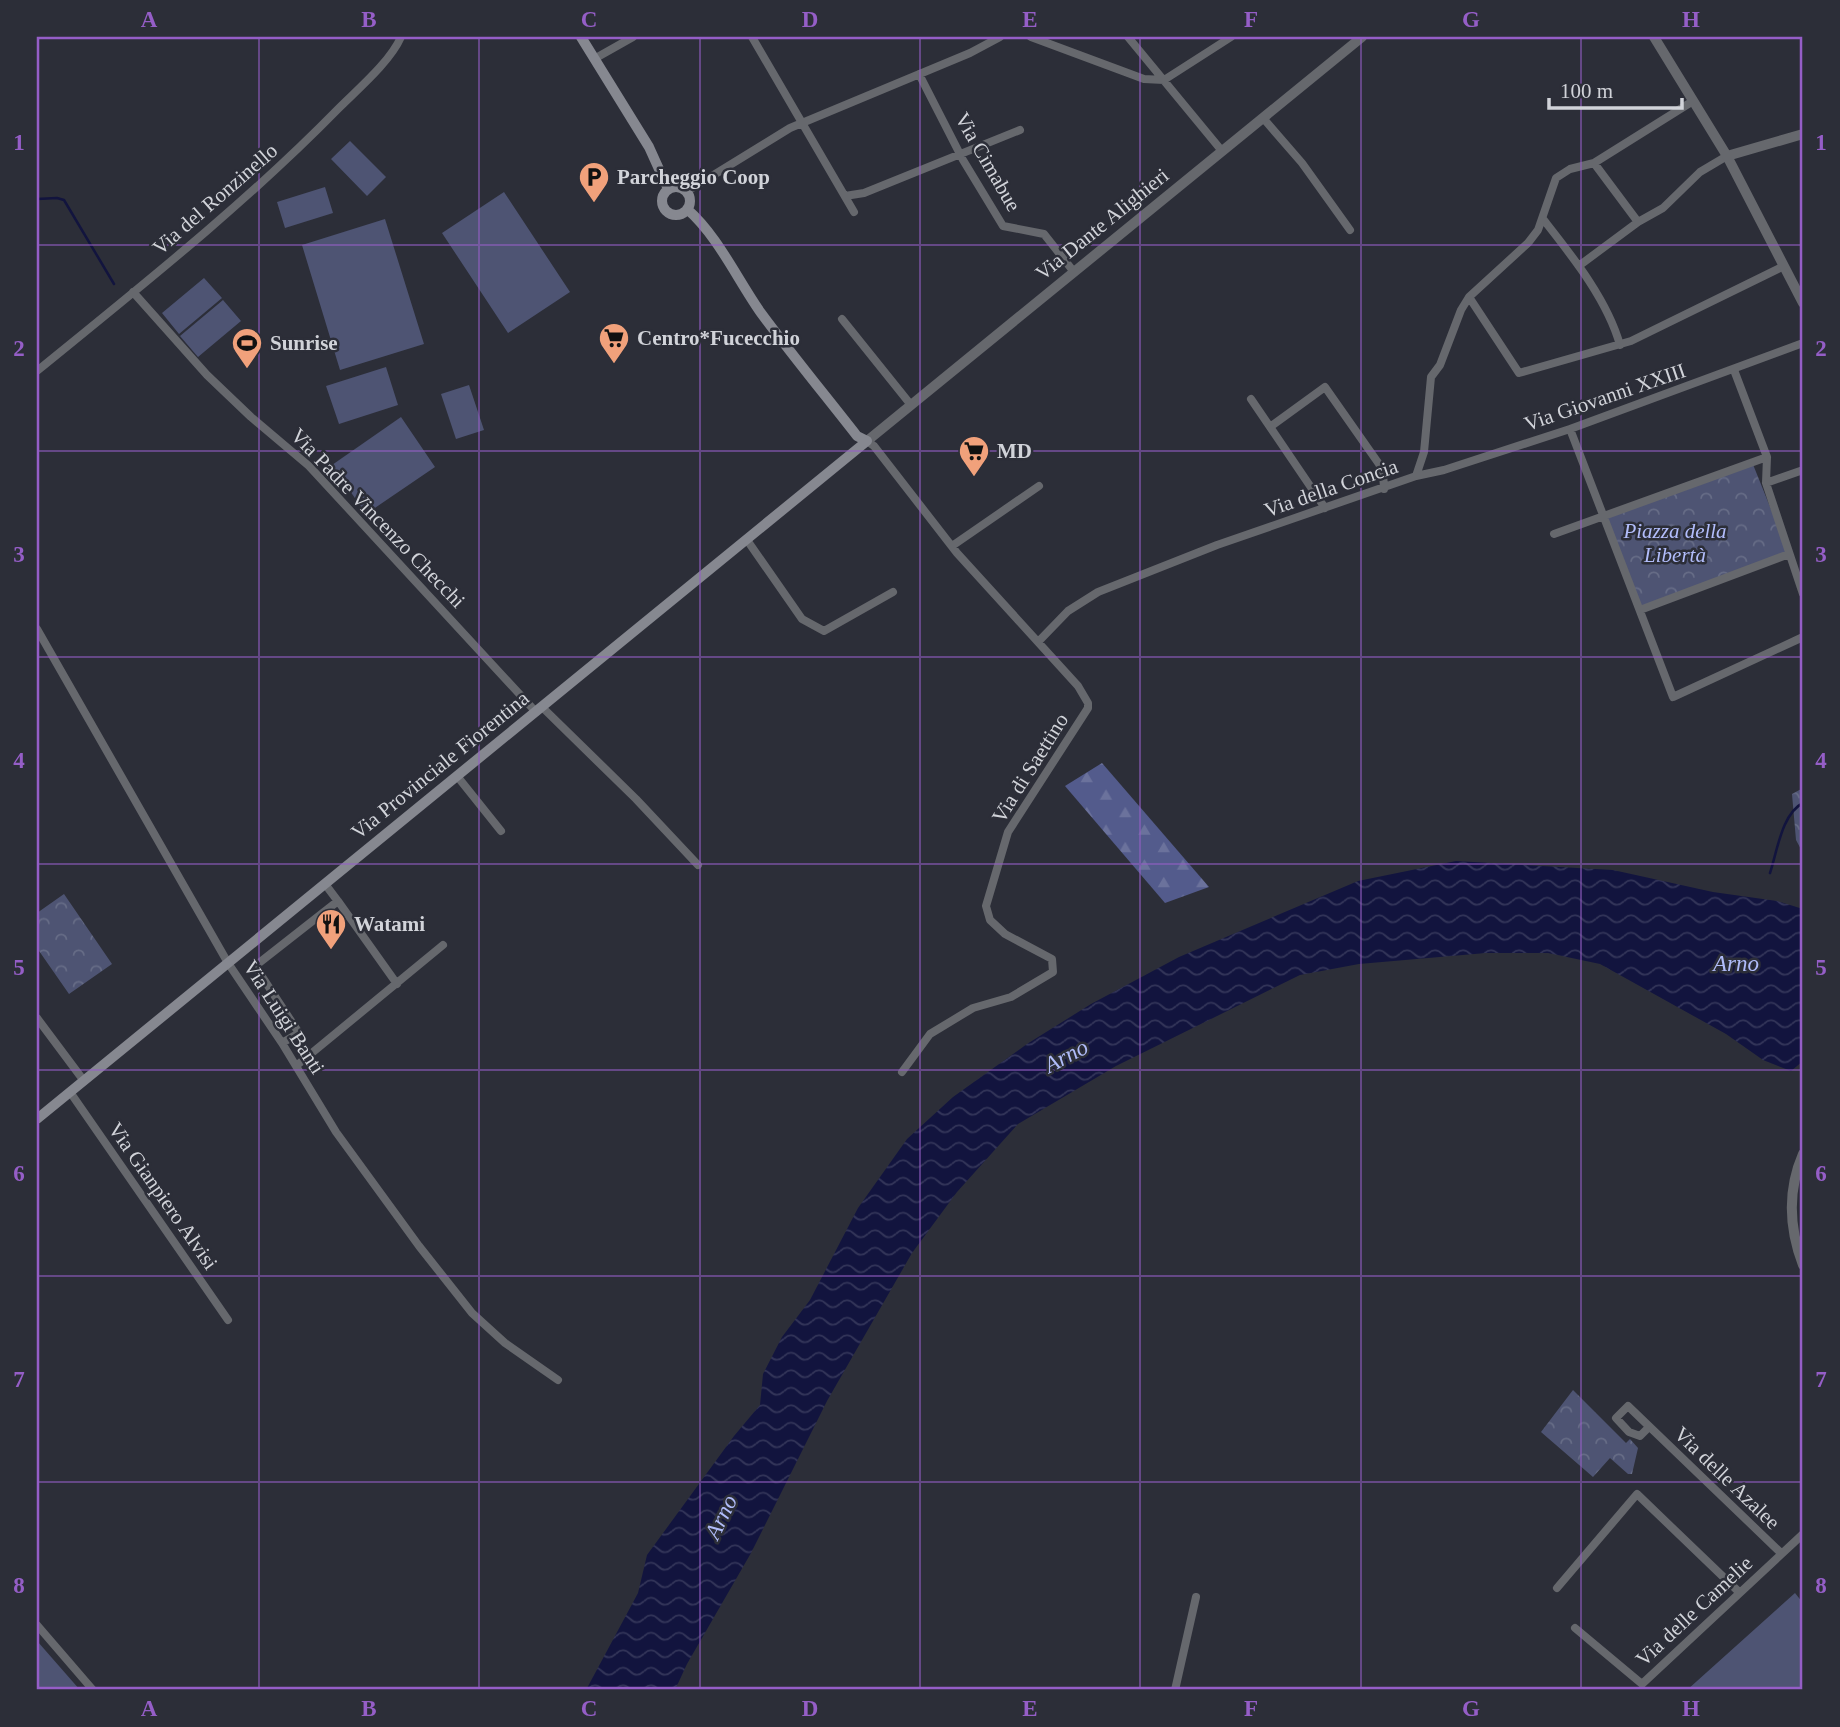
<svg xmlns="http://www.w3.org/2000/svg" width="1840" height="1727" font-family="Georgia,serif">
  <defs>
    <pattern id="forest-firs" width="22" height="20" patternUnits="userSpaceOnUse" patternTransform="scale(1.75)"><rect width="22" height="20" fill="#535b8c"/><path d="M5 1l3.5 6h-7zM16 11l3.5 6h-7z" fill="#6b729c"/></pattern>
    <pattern id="park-crowns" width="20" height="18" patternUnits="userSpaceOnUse" patternTransform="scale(1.75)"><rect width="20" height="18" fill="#4e5473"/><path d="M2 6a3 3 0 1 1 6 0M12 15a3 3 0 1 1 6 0" fill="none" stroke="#666c86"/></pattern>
    <pattern id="water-waves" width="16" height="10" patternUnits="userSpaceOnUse" patternTransform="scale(1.75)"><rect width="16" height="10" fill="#12143e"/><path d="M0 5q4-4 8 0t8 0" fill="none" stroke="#333559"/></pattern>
  </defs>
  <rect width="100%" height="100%" fill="#2c2e38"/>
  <!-- green -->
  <path fill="#4e5473" d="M350 141 386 177 367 196 331 159Z
    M325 187 333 213 285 228 277 202Z
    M504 192 570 292 508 333 442 233Z
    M385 219 424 344 340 370 302 245Z
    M204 278 222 298 179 334 162 313Z
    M223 300 241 321 198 357 180 336Z
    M386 367 398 405 339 424 326 386Z
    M469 385 484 430 456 439 441 394Z
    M401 417 435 467 366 514 332 465Z
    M1795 1593 1803 1603V1690H1687Z
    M37 1641 38 1642 80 1690H37Z"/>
  <!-- forest -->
  <path fill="url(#forest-firs)" d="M1102 763 1209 887 1165 903 1065 786Z"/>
  <!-- park -->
  <path fill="url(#park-crowns)" d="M1752 462 1789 554 1640 610 1604 516Z
    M1803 788V853L1796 840 1792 794Z
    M64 894 112 964 69 994 37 948V913Z
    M1573 1390 1626 1443 1630 1439 1638 1448 1632 1474H1628L1610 1458 1593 1477 1541 1432Z"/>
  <!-- water -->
  <path fill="url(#water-waves)" d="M1456 861 1613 870 1713 892 1777 901 1803 909V1061L1791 1071 1763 1060 1726 1034 1600 964 1548 953H1486L1359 964 1300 975 1116 1066 1018 1124 957 1192 912 1253 827 1401 751 1553 687 1664 675 1690H586L638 1593 647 1555 734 1436 760 1405 763 1374 782 1337 810 1300 858 1208 907 1139 953 1097 1027 1044 1091 1004 1179 957 1358 881Z"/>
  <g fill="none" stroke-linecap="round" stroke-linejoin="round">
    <!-- stream -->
    <path stroke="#12143e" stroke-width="2.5" d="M37 199 57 198 64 200 114 284
      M1770 873C1777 852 1782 813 1803 803"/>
    <!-- minor -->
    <path stroke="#66686d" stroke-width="8" d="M752 37 854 212
      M1031 37 1144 79 1164 80
      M1128 37 1222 151
      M594 59 633 37
      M919 74 963 160 1003 226 1044 234 1074 272
      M1164 80 1231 37
      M1263 118 1302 163 1350 230
      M1594 163 1638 222
      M686 192 790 128 970 53 1000 37
      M845 196 864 193 1020 130
      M1543 219C1572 256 1607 299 1620 345
      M1580 265 1638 222 1663 208 1700 172 1727 156
      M133 292 207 375 251 417 309 466 536 712
      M1469 297 1519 373 1631 341 1784 266
      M842 319 911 405
      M1734 370 1767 457 1766 483 1803 594
      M37 371C140 287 245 204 338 109 358 89 390 62 401 37
      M1251 399 1325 508
      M1270 427 1325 387 1379 464 1383 473 1384 489
      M1570 429 1673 697 1803 637
      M867 441 874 446 957 553 1078 686 1088 703V708L1008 832 986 906 990 920 1005 934 1052 959 1053 972 1011 997 973 1008 930 1034 902 1072
      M1416 476 1424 452 1431 377 1440 365 1461 310 1469 297 1528 243 1538 230 1556 178 1570 169 1594 163 1693 101
      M1766 483 1803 470
      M1554 534 1767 457
      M747 540 802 619 824 631 893 592
      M952 546 1039 486
      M1640 610 1789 554
      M37 629 228 963 282 1043 336 1132 419 1246 472 1313 505 1343 558 1380
      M1038 642 1068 611 1098 592 1217 545 1416 476 1444 470 1570 429 1803 343
      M542 707 636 799 698 865
      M457 776 501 831
      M325 884 340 904
      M37 1018 84 1081
      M282 1043 299 1033 255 966 338 901 397 984
      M296 1066 443 945
      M70 1092 228 1320
      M1649 1427 1640 1436 1629 1432 1616 1418 1628 1406 1781 1553
      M1557 1588 1637 1494 1739 1592
      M37 1625 93 1690
      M1575 1628 1642 1684 1803 1534
      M1175 1690 1196 1597"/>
    <!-- tertiary -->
    <path stroke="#66686d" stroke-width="10" d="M1654 37 1727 156 1803 303
      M1727 156 1803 134
      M867 441 1362 37
      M1803 1154C1787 1191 1789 1228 1803 1265"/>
    <!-- secondary -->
    <path stroke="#868890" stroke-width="10" d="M581 37 649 147 668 189
      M662 201a14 14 0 1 1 28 0a14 14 0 1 1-28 0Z
      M37 1119 867 441 857 436C825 395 792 355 761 313 737 279 718 236 687 209"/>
  </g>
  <!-- grid -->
  <path fill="none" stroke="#955ec7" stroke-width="2" stroke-opacity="0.55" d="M259 37V1690M479 37V1690M700 37V1690M920 37V1690M1140 37V1690M1361 37V1690M1581 37V1690M37 245H1803M37 451H1803M37 657H1803M37 864H1803M37 1070H1803M37 1276H1803M37 1482H1803"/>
  <!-- icons -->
  <defs>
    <g id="parking-pin" transform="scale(1.575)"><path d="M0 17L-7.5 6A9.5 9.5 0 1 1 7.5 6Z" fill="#f1a17b" stroke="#2c2e38"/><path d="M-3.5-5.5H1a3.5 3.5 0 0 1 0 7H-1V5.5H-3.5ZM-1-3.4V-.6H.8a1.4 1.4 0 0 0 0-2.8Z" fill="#111"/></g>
    <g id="supermarket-pin" transform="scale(1.575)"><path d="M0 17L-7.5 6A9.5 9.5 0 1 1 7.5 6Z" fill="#f1a17b" stroke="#2c2e38"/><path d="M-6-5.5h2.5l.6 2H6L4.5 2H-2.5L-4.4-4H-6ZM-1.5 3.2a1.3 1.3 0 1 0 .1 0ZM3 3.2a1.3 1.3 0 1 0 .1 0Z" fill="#111"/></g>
    <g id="stadium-pin" transform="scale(1.575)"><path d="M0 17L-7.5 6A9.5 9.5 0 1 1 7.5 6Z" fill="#f1a17b" stroke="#2c2e38"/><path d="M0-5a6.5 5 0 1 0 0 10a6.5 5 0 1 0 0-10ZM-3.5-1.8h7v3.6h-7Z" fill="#111"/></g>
    <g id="restaurant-pin" transform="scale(1.575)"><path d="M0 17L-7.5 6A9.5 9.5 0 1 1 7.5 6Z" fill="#f1a17b" stroke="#2c2e38"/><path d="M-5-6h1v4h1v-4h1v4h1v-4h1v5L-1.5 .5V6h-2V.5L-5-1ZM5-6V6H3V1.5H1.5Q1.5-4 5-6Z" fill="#111"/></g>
  </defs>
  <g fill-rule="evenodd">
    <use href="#parking-pin" x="594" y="177"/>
    <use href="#supermarket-pin" x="614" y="338"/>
    <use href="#stadium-pin" x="247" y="343"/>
    <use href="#supermarket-pin" x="974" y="451"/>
    <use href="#restaurant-pin" x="331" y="924"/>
  </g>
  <g text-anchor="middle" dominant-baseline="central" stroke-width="5" stroke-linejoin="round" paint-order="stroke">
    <!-- street labels -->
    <g font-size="21" fill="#d1d3d9" stroke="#2c2e38">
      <text transform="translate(988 162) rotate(60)">Via Cimabue</text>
      <text transform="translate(215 199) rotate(-41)">Via del Ronzinello</text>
      <text transform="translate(1102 224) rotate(-39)">Via Dante Alighieri</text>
      <text transform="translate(1605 397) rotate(-19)">Via Giovanni XXIII</text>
      <text transform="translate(1331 488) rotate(-19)">Via della Concia</text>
      <text transform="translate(378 518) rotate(46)">Via Padre Vincenzo Checchi</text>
      <text transform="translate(440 765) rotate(-39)">Via Provinciale Fiorentina</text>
      <text transform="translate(1030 768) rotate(-58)">Via di Saettino</text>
      <text transform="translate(284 1017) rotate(57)">Via Luigi Banti</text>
      <text transform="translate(163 1196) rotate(55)">Via Gianpiero Alvisi</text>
      <text transform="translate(1727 1478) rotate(44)">Via delle Azalee</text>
      <text transform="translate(1694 1611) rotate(-43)">Via delle Camelie</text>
    </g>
    <!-- poi labels -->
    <g font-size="21" font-weight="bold" fill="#d1d3d9" stroke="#2c2e38" text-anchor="start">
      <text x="617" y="177">Parcheggio Coop</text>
      <text x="637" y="338">Centro*Fucecchio</text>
      <text x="270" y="343">Sunrise</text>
      <text x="997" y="451">MD</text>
      <text x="354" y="924">Watami</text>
    </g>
    <!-- park labels -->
    <g font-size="21" font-style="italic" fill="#b2bdfb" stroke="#2c2e38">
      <text x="1675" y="531">Piazza della<tspan x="1675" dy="24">Libertà</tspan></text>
    </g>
    <!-- water labels -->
    <g font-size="23" font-style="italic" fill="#b0bcf9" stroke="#2c2e38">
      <text x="1736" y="963">Arno</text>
      <text transform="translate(1066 1056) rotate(-28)">Arno</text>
      <text transform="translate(721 1517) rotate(-64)">Arno</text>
    </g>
  </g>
  <!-- border -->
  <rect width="1840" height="1727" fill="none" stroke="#2c2e38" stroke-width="77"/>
  <!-- scale -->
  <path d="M1549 98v10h133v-10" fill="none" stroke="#d1d3d9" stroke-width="3.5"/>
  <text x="1560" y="98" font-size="21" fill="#d1d3d9" stroke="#2c2e38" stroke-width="5" paint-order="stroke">100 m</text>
  <rect x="38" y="38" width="1763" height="1650" fill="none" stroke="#955ec7" stroke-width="2.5"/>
  <g font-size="23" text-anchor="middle" font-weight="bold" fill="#955ec7">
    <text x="149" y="27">A</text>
    <text x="369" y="27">B</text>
    <text x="589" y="27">C</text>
    <text x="810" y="27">D</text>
    <text x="1030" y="27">E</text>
    <text x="1251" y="27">F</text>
    <text x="1471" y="27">G</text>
    <text x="1691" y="27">H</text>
    <text x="19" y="150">1</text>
    <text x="1821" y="150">1</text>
    <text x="19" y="356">2</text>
    <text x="1821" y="356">2</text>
    <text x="19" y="562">3</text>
    <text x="1821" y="562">3</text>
    <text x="19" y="768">4</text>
    <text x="1821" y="768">4</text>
    <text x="19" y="975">5</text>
    <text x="1821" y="975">5</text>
    <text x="19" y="1181">6</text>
    <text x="1821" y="1181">6</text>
    <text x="19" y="1387">7</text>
    <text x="1821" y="1387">7</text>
    <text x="19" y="1593">8</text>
    <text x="1821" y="1593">8</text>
    <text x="149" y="1716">A</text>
    <text x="369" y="1716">B</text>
    <text x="589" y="1716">C</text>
    <text x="810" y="1716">D</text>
    <text x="1030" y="1716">E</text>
    <text x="1251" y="1716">F</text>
    <text x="1471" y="1716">G</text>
    <text x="1691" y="1716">H</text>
  </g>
</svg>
